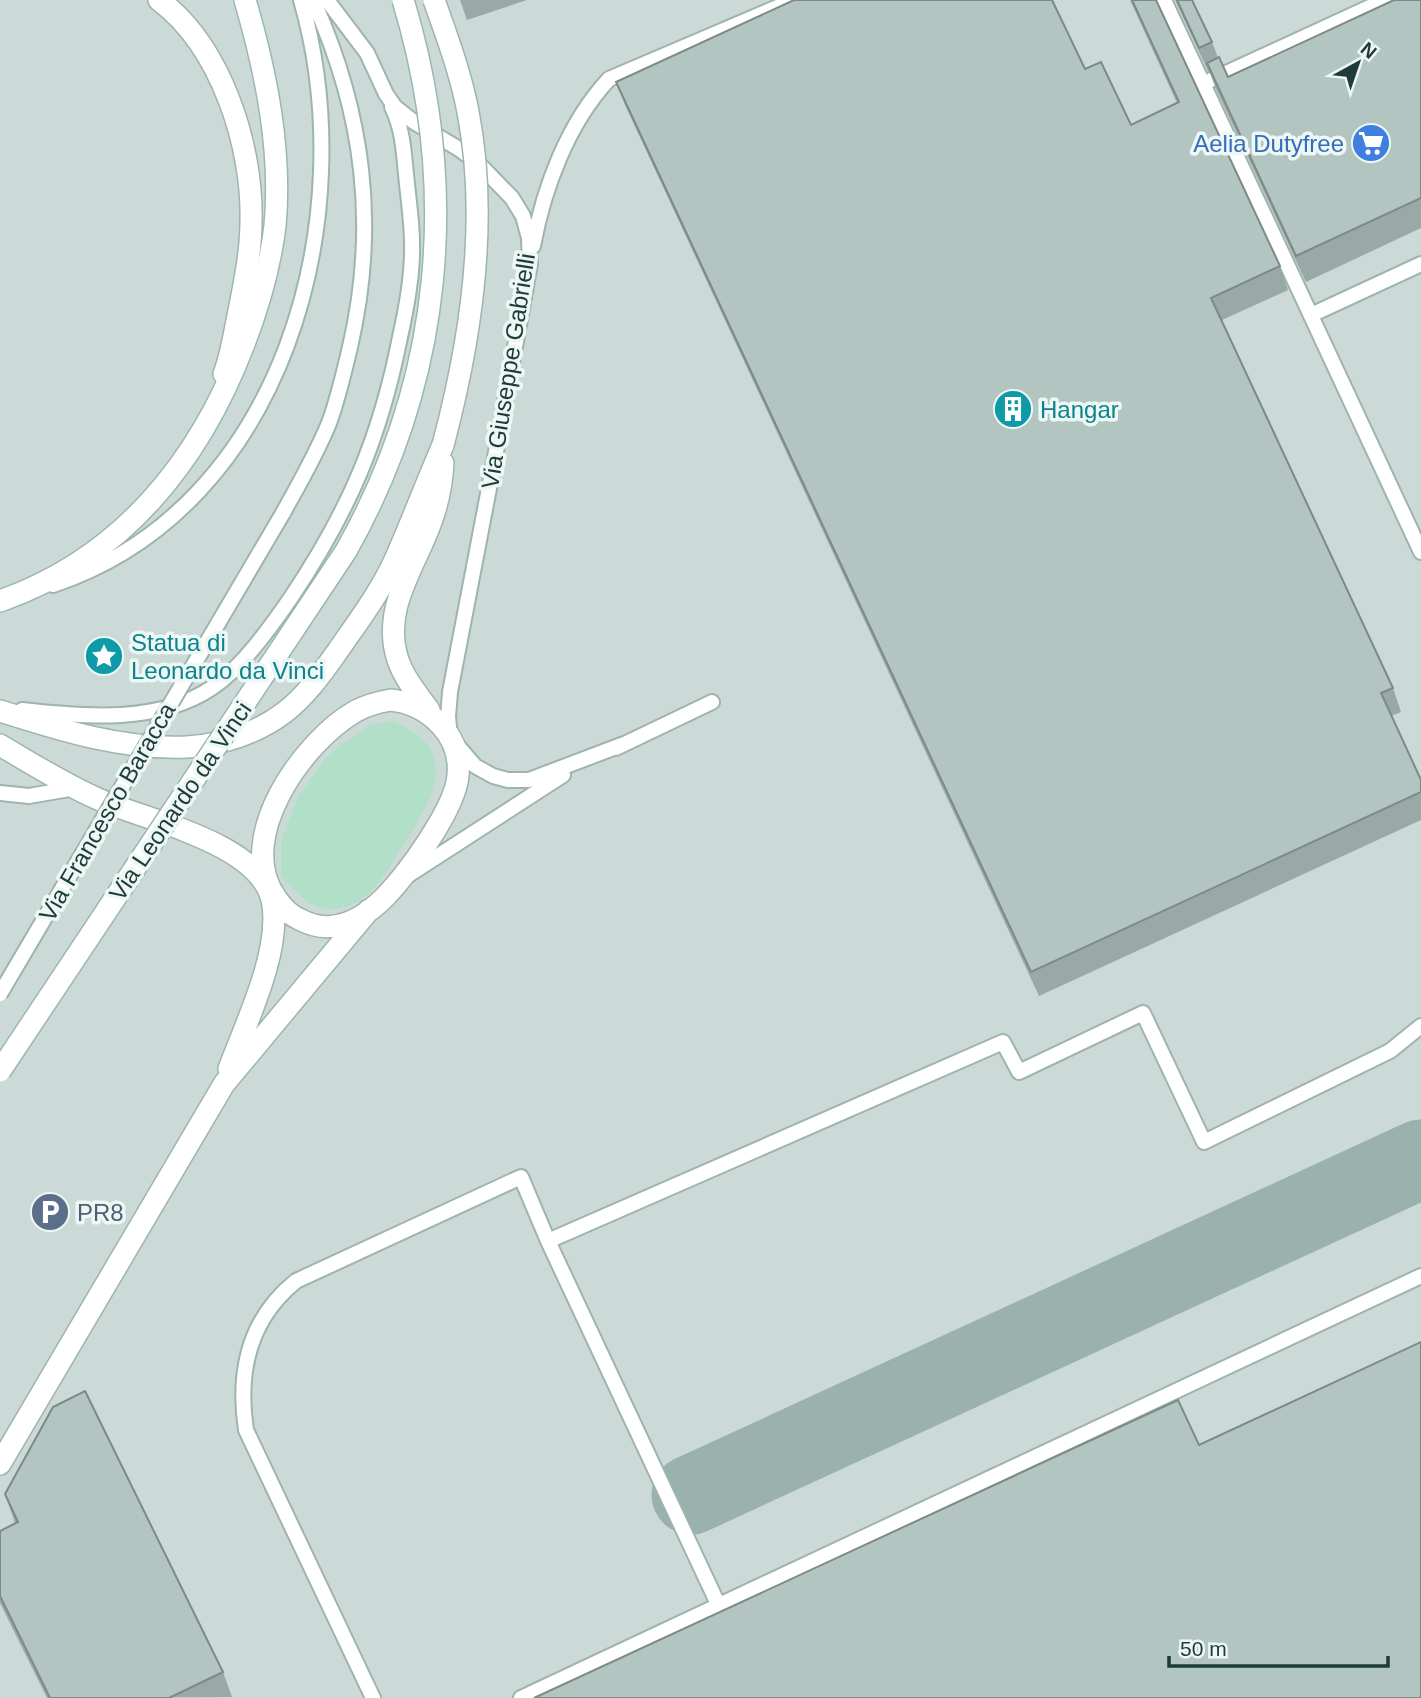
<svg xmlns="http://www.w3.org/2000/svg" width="1421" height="1698" font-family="Helvetica,sans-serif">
  <rect width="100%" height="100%" fill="#dcebe7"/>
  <!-- built -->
  <path fill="#cbdad7" d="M0 0H1421V1698H0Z"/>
  <!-- green -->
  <path fill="#b2dfc8" d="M391 721C461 746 435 796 405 842 386 871 368 911 328 909 308 908 292 889 281 875V841L298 797 328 755 370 725Z"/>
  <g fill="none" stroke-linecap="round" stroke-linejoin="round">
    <!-- taxiway -->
    <path stroke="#9ab1ae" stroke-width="79" d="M691 1495 1421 1159"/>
    <!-- service casing -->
    <g stroke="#9fb3af" stroke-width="18">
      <path id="service" d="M327 0 367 53 386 94 395 107 414 122 459 149 479 164 512 198 523 216 529 238 530 264 495 457 450 692 448 717 450 737 475 766 493 776 508 780H529L624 744
        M1164 0 1421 552
        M1211 80 1385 0
        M533 246C544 187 568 123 609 79L794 0
        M1311 315 1421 264
        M283 513C299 484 316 455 329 423 338 399 344 372 350 347 378 226 364 113 313 0
        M53 585C285 508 363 216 301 0
        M22 710C84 717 159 724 213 687 242 667 270 628 290 599 348 513 380 439 400 337 407 306 413 274 412 243 412 223 409 204 407 184 404 158 404 131 392 107
        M616 748 712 702
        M0 793 29 796 75 788
        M410 874 563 775
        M548 1241 718 1604
        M373 1698 246 1430C237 1371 249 1319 296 1281L521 1177 548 1241 1003 1042 1019 1072 1143 1013 1204 1142 1390 1051 1421 1026
        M521 1698 1421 1276"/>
    </g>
    <!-- minor casing -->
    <g stroke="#9fb3af" stroke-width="24">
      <path id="minor" d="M391 700C428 704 462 735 458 775 456 808 408 873 385 897 373 909 357 921 340 925 325 929 312 926 299 919 290 915 282 907 276 898 233 839 303 741 356 711 367 705 379 702 391 700Z
        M429 710C418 695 404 678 398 660 381 609 415 567 431 522 438 503 442 483 443 463
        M0 711C60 730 123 750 187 747 221 745 258 733 285 712 306 696 322 673 337 652 357 623 379 594 394 562 411 524 426 484 443 445
        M0 745C32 764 64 784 98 799 146 821 265 843 273 905 280 954 246 1023 229 1069
        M0 1464 224 1084 369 910"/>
    </g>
    <!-- tertiary casing -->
    <g stroke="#9fb3af" stroke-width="24">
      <path id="tertiary" d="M159 0C221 46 253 146 251 221 251 253 244 285 238 316 234 335 231 356 224 374"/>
    </g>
    <!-- secondary casing -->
    <g stroke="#9bb7b3" stroke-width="24">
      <path id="secondary" d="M0 601C122 558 199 462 244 344 259 305 270 267 275 226 282 150 266 72 245 0"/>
    </g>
    <!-- service -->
    <use href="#service" stroke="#fff" stroke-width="14"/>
    <!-- minor -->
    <use href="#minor" stroke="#fff" stroke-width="21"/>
    <!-- tertiary -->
    <use href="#tertiary" stroke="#fff" stroke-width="21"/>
    <!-- secondary -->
    <use href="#secondary" stroke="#fff" stroke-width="21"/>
    <!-- service-bridge casing -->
    <g stroke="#9fb3af" stroke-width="18" stroke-linecap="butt">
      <path id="service-bridge" d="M0 994 283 513"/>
    </g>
    <!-- minor-bridge casing -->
    <g stroke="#9fb3af" stroke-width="24" stroke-linecap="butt">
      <path id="minor-bridge" d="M434 0C447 37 461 74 468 112 489 220 471 340 443 445"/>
    </g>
    <!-- secondary-bridge casing -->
    <g stroke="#9bb7b3" stroke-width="24" stroke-linecap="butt">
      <path id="secondary-bridge" d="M0 1071 346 551C443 379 460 188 403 0"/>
    </g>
    <!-- service-bridge -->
    <use href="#service-bridge" stroke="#fff" stroke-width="14"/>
    <!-- minor-bridge -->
    <use href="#minor-bridge" stroke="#fff" stroke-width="21"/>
    <!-- secondary-bridge -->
    <use href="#secondary-bridge" stroke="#fff" stroke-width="21"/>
  </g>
  <!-- wall -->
  <path fill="#99a9a6" d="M460 0H527L467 20Z
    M1130 0H1156L1280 266 1288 290 1222 320 1393 688 1401 712 1391 716 1421 780V820L1039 996 625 105 616 82 1085 69 1131 125 1177 103Z
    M1175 0H1192L1212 42 1218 58 1228 77 1421 0V228L1306 282 1216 89 1209 71H1208Z
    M5 1494 223 1672 232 1697 47 1698 0 1603V1531L15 1523Z"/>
  <!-- building -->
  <path fill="#b2c5c1" stroke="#7d8a87" stroke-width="2" d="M794 0H1052L1085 69 1101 62 1131 125 1179 102 1132 0H1156L1280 266 1211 298 1393 688 1381 693 1421 780V792L1031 972 616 82Z
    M1177 0H1192L1212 42 1199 48Z
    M1394 0H1421V198L1296 256 1207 63 1219 57 1228 77Z
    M1421 1342V1698H534L1178 1400 1199 1445Z
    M85 1391 223 1672 169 1698H50L0 1596V1531L18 1522 5 1494 53 1407Z"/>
  <!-- icons -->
  <defs>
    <g id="supermarket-disc" transform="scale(2.0125)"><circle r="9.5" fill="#3f7fe0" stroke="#edf7f4"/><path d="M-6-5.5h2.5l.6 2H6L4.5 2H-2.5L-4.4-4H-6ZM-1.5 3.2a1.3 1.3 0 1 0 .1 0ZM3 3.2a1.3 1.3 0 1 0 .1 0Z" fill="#fff"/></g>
    <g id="building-disc" transform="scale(2.0125)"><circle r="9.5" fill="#0f9aa8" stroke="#edf7f4"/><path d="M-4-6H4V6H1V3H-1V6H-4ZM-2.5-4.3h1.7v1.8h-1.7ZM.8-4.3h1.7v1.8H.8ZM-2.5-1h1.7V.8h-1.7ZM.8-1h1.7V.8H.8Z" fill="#fff"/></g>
    <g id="sight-disc" transform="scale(2.0125)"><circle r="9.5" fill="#0f9aa8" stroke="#edf7f4"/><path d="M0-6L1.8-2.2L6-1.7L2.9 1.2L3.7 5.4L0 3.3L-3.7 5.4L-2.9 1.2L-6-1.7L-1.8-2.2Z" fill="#fff"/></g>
    <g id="parking-disc" transform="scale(2.0125)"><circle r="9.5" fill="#5c6f8a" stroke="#edf7f4"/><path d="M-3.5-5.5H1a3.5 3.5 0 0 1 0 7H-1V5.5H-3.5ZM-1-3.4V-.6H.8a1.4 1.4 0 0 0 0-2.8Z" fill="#fff"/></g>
  </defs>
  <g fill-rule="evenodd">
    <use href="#supermarket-disc" x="1371" y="143"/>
    <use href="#building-disc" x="1013" y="409"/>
    <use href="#sight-disc" x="104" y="656"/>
    <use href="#parking-disc" x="50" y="1212"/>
  </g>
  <g text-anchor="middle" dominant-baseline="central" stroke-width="7" stroke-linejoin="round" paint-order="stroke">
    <!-- shop labels -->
    <g font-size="24" fill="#366cbe" stroke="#edf7f4" text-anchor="end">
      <text x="1344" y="143">Aelia Dutyfree</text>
    </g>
    <!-- street labels -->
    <g font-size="24" fill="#1d3b39" stroke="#edf7f4">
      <text transform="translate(508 371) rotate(-81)">Via Giuseppe Gabrielli</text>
      <text transform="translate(180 801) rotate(-56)">Via Leonardo da Vinci</text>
      <text transform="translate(107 812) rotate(-60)">Via Francesco Baracca</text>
    </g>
    <!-- culture labels -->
    <g font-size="24" fill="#0d838f" stroke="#edf7f4" text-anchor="start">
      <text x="1040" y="409">Hangar</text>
      <text x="131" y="642">Statua di<tspan x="131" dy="28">Leonardo da Vinci</tspan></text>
    </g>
    <!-- service labels -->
    <g font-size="24" fill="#4e5e75" stroke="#edf7f4" text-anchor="start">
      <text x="77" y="1212">PR8</text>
    </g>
  </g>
  <!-- north arrow -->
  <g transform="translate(1358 63) rotate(40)" stroke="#edf7f4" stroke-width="5" paint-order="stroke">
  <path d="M0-5L12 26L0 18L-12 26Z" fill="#1d3b39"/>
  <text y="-10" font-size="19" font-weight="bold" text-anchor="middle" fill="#1d3b39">N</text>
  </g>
  <!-- scale -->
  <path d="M1169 1656v10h219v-10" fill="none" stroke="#1d3b39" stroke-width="3.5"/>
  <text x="1180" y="1656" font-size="21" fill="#1d3b39" stroke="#edf7f4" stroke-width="5" paint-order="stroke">50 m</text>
</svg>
